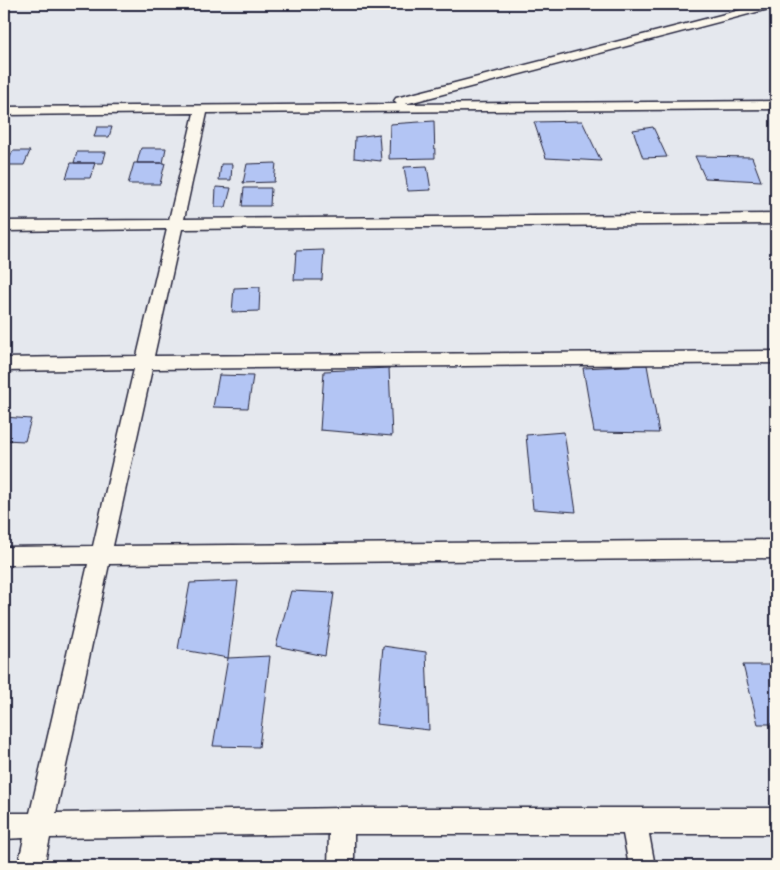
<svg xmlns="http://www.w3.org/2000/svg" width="780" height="870" font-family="Mali,sans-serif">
  <rect width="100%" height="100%" fill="#e5e8ee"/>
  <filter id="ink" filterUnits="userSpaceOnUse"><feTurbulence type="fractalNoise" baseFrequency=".02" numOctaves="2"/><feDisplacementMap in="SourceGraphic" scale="10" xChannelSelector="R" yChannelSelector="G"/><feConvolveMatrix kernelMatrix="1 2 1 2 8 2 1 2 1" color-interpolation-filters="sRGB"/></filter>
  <g filter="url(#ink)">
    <!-- building -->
    <path fill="#b3c5f4" stroke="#22223b" d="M434 121 435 158 389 159 390 124Z
      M582 121 601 161 546 158 534 122Z
      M97 127H112L109 137H94Z
      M653 127 667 157 643 158 633 130Z
      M379 134 381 161 354 158 355 137Z
      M141 148H166L163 163H137Z
      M13 151H30L24 165H6Z
      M77 152H106L103 163H74Z
      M695 156 752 157 761 181 705 178Z
      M71 163H95L90 178H66Z
      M134 163H165L160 184H128Z
      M276 163 274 182 243 183 247 164Z
      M221 164H232L231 180H219Z
      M427 166 431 190 408 191 404 167Z
      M216 187 231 188 226 207H215Z
      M244 188H271L270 206H242Z
      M324 250 322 280H294L296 251Z
      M260 287 259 311 232 312 234 288Z
      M647 365 659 433 594 432 583 368Z
      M389 368 392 436 320 430 324 371Z
      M219 375 253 376 248 408 213 407Z
      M4 417 31 419 25 441 4 440Z
      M564 432 576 512 533 509 526 435Z
      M238 581 228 658 178 649 190 583Z
      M291 591 334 593 325 656 276 646Z
      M383 646 426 652 429 730 376 724Z
      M270 656 259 747 213 746 228 658Z
      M743 665H776V724H758Z"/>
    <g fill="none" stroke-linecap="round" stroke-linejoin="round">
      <!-- street casing -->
      <g stroke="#22223b" stroke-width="3">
        <path id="street" d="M764 4H776V7L405 104 776 101V109L207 113 184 219 776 214V224L182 229 154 356 776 351V363L152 369 113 546 776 540V558L109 564 56 813 342 808H776V834H649L655 866H629L623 834H354V866H328L329 834 50 838 44 866H18L24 838 4 839V813H30L88 564 4 565V547L93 546 134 369 4 371V358L137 356 167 229 4 231V221L169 220 194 113 4 115V107L397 104 394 101 396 98Z"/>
      </g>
      <!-- street -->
      <use href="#street" fill="#fbf7ec" fill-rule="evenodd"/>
    </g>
  </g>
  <!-- margin -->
  <rect width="780" height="870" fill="none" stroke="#fbf7ec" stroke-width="20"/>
  <rect x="10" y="10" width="760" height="850" fill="none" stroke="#22223b" stroke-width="2" filter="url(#ink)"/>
</svg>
